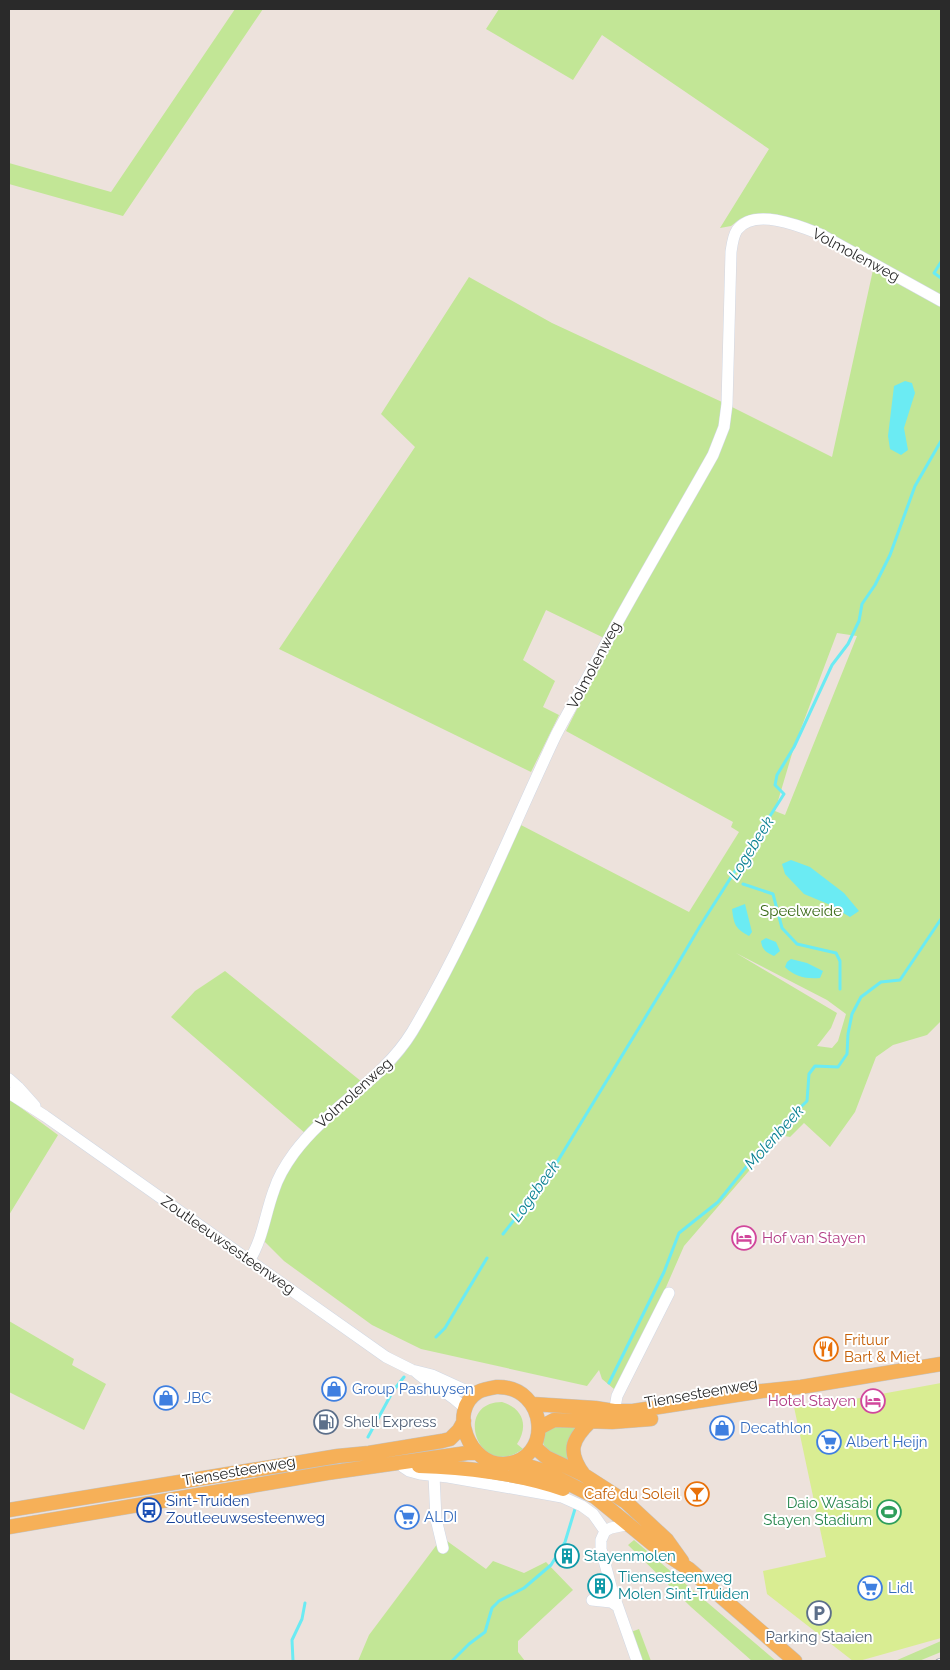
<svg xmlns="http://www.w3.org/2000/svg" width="950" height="1670" font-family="Raleway,sans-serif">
  <rect width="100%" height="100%" fill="#ede2dc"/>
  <!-- green -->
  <path fill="#c2e696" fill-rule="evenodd" d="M235 9H263L123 216 9 184V163L111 192Z
    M499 9H941V295L804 222 772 216H750L740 219 731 226 720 228 769 149 602 35 573 80 486 29Z
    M873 270 941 307V1021L927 1035 893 1045 876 1057 855 1112 830 1147 804 1123 790 1137 780 1135 684 1246 646 1333 617 1387 614 1389 602 1379 599 1370 587 1386 421 1349 372 1325 284 1261 263 1240 280 1185 303 1146 366 1086 395 1064 410 1041 519 824 689 912 739 832 731 827 733 822 566 731 617 629 714 464 730 406 832 457ZM837 633 857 636 785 815 775 811 794 747ZM736 953 827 1000 846 1014 838 1041 832 1048 817 1046 831 1028 837 1013Z
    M469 277 552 323 722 402 717 438 604 638 546 610 523 660 555 681 543 707 559 715 531 772 279 649 415 447 381 414Z
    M225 971 362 1082 306 1134 171 1017 195 991Z
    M9 1099 58 1135 9 1215Z
    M9 1321 74 1359 72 1365 106 1384 84 1430 9 1392Z
    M502 1402C523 1408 529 1426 517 1444L523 1449C478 1482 452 1402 502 1402Z
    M582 1424 569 1461C559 1456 539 1450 543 1436 544 1432 550 1427 554 1426 563 1424 573 1424 582 1424Z
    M634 1540 776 1661H752L691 1607 628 1545Z
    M447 1541 486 1569 493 1561 524 1573 546 1562 573 1590 518 1641V1652L525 1661H358L369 1635 438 1543Z
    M639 1629 651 1661H640L631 1632Z
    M941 1641V1652L919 1661H895Z"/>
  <!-- pitch -->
  <path fill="#d9ed92" d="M941 1383V1638L859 1661H853L767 1594 763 1571 826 1557 794 1407 854 1399Z"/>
  <!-- water -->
  <path fill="#6bebf3" d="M905 381 912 383 915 393 904 428 908 450 901 455 890 449 888 436 894 386Z
    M791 860 810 867 844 893 859 911 850 917 828 904 804 894 785 874 782 864Z
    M745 904 752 932 749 936C735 928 734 925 732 909Z
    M766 938 776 942 780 951 774 956C767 953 762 950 761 941Z
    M791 959 807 963 823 971 820 978C806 979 795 977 785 967L787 962Z"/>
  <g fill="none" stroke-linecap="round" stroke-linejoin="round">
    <!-- stream -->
    <path stroke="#6bebf3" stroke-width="3" d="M941 262 934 273 941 278
      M743 884 773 894 782 928 797 944 836 953 840 961V989
      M503 1234 548 1177 673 972 700 926 784 794 775 785 777 775 794 747 832 665 848 644 859 621 862 604 875 585 890 555 915 486 941 441
      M436 1337 445 1328 487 1258
      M609 1383 664 1272 679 1233 718 1202 771 1136 807 1101 809 1074 815 1066 838 1067 847 1054 848 1034 852 1014 861 997 881 982 900 980 941 919
      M368 1437 393 1391 404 1377
      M293 1661 292 1640 302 1619 305 1603
      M452 1661 469 1644 485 1632 492 1608 499 1601 524 1588 551 1565 565 1542 575 1509"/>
    <!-- minor casing -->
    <g stroke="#d1d8e4" stroke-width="12">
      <path id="minor" d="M9 1079 18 1087 35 1106
        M9 1093 45 1116 386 1357 412 1370 432 1375 467 1391 477 1392
        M249 1261C263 1239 265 1214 274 1190 278 1177 286 1164 294 1153 328 1107 382 1081 412 1032 469 937 509 834 556 735 567 714 579 693 590 673 629 599 672 528 713 455L724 427 727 404 731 252C732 245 733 236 737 230 754 207 800 226 820 234L941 301
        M416 1372C431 1386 452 1393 465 1409
        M613 1419 617 1396 669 1293
        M403 1467 409 1471 420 1474 448 1477 562 1497 582 1506 593 1514 605 1531
        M434 1476 436 1519 443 1548
        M605 1531 601 1540V1549L612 1590 637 1661
        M605 1531 611 1528 630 1524
        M592 1600 611 1602 617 1606"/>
    </g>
    <!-- major casing -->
    <g stroke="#c3c3c3" stroke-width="15">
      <path id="major" d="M497 1387C548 1386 554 1461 504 1464 470 1466 447 1411 478 1392 484 1389 491 1388 497 1387Z
        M532 1404 595 1408 614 1411H633L762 1391 801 1387 941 1364
        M539 1428 554 1420 612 1422 651 1419
        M535 1445 538 1450 546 1457 584 1475 626 1502 667 1540 682 1561
        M515 1462 544 1471 595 1497 661 1551 689 1569 795 1661
        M419 1466C463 1467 522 1474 563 1489
        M584 1475C567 1452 571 1440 591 1421
        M9 1510 338 1456 369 1453 442 1441 450 1439 459 1430 464 1421
        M9 1527 327 1473 467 1453H476"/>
    </g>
    <!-- minor -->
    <use href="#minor" stroke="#fff" stroke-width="11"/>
    <!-- major -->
    <use href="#major" stroke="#f6b058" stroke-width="14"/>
    <!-- rail casing -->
    <g stroke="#9ea6b5" stroke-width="5">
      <path id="rail" d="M938 1661 941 1660"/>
    </g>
    <!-- rail -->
    <use href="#rail" stroke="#fff" stroke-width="3" stroke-dasharray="9" stroke-linecap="butt"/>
  </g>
  <!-- icons -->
  <defs>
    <g id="hotel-ring" transform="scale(1.25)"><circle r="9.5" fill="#fff" stroke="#d1479c" stroke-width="1.5"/><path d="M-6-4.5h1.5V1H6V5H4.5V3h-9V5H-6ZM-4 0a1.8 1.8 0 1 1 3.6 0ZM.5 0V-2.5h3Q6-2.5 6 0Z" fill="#d1479c"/></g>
    <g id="restaurant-ring" transform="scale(1.25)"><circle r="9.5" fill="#fff" stroke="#e8710a" stroke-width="1.5"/><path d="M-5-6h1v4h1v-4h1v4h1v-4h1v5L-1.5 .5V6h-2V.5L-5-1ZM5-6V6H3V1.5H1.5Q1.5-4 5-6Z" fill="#e8710a"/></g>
    <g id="shop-ring" transform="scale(1.25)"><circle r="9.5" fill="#fff" stroke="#3f7fe0" stroke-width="1.5"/><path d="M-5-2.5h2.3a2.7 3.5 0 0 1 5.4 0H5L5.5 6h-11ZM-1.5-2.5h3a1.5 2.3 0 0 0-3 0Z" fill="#3f7fe0"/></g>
    <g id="fuel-ring" transform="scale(1.25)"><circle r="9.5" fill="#fff" stroke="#5c6f8a" stroke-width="1.5"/><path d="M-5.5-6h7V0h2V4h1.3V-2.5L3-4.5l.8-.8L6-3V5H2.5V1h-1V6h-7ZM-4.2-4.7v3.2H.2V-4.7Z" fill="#5c6f8a"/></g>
    <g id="supermarket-ring" transform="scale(1.25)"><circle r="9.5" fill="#fff" stroke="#3f7fe0" stroke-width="1.5"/><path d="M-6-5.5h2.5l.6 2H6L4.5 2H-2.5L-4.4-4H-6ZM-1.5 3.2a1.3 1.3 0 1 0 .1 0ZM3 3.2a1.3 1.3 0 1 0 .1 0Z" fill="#3f7fe0"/></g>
    <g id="bar-ring" transform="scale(1.25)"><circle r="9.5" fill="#fff" stroke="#e8710a" stroke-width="1.5"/><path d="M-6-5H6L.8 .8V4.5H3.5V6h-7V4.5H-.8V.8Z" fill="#e8710a"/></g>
    <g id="bus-ring" transform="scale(1.25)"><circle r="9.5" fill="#fff" stroke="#1a4fb4" stroke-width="1.5"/><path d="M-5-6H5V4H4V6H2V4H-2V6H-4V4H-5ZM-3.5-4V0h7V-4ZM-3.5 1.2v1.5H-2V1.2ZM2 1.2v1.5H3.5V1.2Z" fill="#1a4fb4"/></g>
    <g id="stadium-ring" transform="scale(1.25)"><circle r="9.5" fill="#fff" stroke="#2e9e5b" stroke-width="1.5"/><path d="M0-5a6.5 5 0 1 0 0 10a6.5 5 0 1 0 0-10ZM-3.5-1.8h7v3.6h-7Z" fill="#2e9e5b"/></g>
    <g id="building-ring" transform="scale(1.25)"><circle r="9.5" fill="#fff" stroke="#0f9aa8" stroke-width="1.5"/><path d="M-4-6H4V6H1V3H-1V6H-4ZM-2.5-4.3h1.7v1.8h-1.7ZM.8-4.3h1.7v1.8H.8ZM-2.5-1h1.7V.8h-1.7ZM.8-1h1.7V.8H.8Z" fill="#0f9aa8"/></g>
    <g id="parking-ring" transform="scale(1.25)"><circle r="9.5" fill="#fff" stroke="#5c6f8a" stroke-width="1.5"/><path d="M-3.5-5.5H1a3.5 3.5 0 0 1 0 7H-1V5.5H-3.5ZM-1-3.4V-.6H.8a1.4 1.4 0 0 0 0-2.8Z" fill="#5c6f8a"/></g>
  </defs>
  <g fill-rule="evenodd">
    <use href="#hotel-ring" x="744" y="1238"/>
    <use href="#restaurant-ring" x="826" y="1349"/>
    <use href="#shop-ring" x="334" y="1389"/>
    <use href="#shop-ring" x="166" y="1398"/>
    <use href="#hotel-ring" x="873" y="1401"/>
    <use href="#fuel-ring" x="326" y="1422"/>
    <use href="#shop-ring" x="722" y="1428"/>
    <use href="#supermarket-ring" x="829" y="1442"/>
    <use href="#bar-ring" x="697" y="1494"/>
    <use href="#bus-ring" x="149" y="1510"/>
    <use href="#stadium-ring" x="889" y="1512"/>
    <use href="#supermarket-ring" x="407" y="1517"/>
    <use href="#building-ring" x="567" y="1556"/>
    <use href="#building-ring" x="600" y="1586"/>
    <use href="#supermarket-ring" x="870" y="1588"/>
    <use href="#parking-ring" x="819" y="1613"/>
  </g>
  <g text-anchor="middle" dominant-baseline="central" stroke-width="4" stroke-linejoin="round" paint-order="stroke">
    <!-- street labels -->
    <g font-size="15" fill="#2a2a2a" stroke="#fff">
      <text transform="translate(856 255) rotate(28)">Volmolenweg</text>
      <text transform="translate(594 665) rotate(-62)">Volmolenweg</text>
      <text transform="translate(354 1093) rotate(-42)">Volmolenweg</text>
      <text transform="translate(228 1245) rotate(35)">Zoutleeuwsesteenweg</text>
      <text transform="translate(701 1393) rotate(-10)">Tiensesteenweg</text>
      <text transform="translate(239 1471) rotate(-10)">Tiensesteenweg</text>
    </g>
    <!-- park labels -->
    <g font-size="15" fill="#3a6a17" stroke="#fff">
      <text x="801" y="911">Speelweide</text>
    </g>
    <!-- hotel labels -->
    <g font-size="15" fill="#b23c85" stroke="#fff" text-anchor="start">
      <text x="762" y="1238">Hof van Stayen</text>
      <text x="856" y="1401" text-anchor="end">Hotel Stayen</text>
    </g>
    <!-- food labels -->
    <g font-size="15" fill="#c56008" stroke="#fff" text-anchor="start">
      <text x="844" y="1340">Frituur<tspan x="844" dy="17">Bart &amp; Miet</tspan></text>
      <text x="680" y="1494" text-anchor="end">Café du Soleil</text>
    </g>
    <!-- shop labels -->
    <g font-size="15" fill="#366cbe" stroke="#fff" text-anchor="start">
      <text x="352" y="1389">Group Pashuysen</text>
      <text x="184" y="1398">JBC</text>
      <text x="740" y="1428">Decathlon</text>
      <text x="846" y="1442">Albert Heijn</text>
      <text x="424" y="1517">ALDI</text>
      <text x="888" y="1588">Lidl</text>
    </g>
    <!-- service labels -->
    <g font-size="15" fill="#4e5e75" stroke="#fff" text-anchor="start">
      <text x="344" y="1422">Shell Express</text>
      <text x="819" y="1637" text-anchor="middle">Parking Staaien</text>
    </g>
    <!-- transit labels -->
    <g font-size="15" fill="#164399" stroke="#fff" text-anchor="start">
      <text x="166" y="1501">Sint-Truiden<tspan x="166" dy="17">Zoutleeuwsesteenweg</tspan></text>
    </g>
    <!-- leisure labels -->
    <g font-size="15" fill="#27864d" stroke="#fff" text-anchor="end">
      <text x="872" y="1503">Daio Wasabi<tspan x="872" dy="17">Stayen Stadium</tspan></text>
    </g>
    <!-- culture labels -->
    <g font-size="15" fill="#0d838f" stroke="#fff" text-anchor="start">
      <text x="584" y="1556">Stayenmolen</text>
      <text x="618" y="1577">Tiensesteenweg<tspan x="618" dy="17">Molen Sint-Truiden</tspan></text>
    </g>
    <!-- water labels -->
    <g font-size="16" font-style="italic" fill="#098092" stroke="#fff">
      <text transform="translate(751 848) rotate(-58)">Logebeek</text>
      <text transform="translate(774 1137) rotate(-48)">Molenbeek</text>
      <text transform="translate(535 1191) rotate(-54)">Logebeek</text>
    </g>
  </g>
  <!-- border -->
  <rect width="950" height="1670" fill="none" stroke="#2a2a2a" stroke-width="20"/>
</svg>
